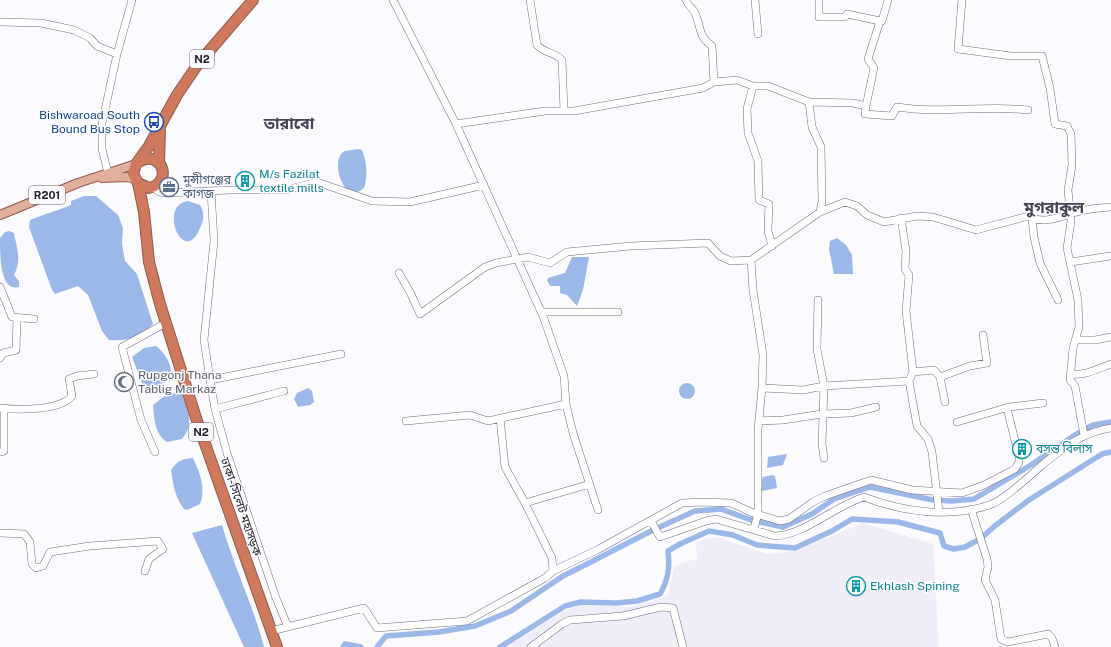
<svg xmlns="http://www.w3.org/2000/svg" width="1111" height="647" font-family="'Public Sans','Noto Sans Bengali',sans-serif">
  <rect width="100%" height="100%" fill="#fbfbff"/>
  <!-- built -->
  <path fill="#f0edf8" d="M863 523 933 544 939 647H506L562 612 580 605 630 607 668 596 674 566 698 558 695 542 717 537 767 554 795 551Z"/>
  <!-- water -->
  <path fill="#9cb8e9" d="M358 149 362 150C367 162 368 176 364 188 344 206 330 162 343 152 347 150 354 150 358 149Z
    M84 196H96L118 215 123 228 122 244 125 261 137 274 153 324C139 338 127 341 109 340L102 331 88 295 78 286 55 294 52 290 29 227 30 220C44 214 57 211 71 205V201Z
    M188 201 200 205C205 213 204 220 200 228 184 268 157 205 188 201Z
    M9 231 14 233C17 249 22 260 14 275L19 281V287C0 292 0 257 0 238L5 232Z
    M837 238 846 245 852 255 853 274H834L829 249 830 241Z
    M572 257H589L583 290 577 306 567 295 560 293V286H550L547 280 548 278 565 273Z
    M156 346C165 353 173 365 171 377L164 383 147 388 142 383 132 357 144 348Z
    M679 391a8 8 0 1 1 16 0a8 8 0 1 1-16 0Z
    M308 388 312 391 314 402 310 405 298 407 294 399 297 393Z
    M176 393H183C189 410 194 424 182 439L167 442C155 435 154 418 153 405L166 395Z
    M787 454 783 465 767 468 768 457Z
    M193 458C200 473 206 488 200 504L187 510 184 509C175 497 173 485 171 470 177 461 182 459 193 458Z
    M772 475 775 476 777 488 762 491 760 485 763 477Z
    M222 525C234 567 253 605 264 647H244L192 533Z"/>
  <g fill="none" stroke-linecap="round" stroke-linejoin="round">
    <!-- canal -->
    <path stroke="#9cb8e9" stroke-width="5.5" d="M343 647 345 644 361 647
      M377 647 386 636 439 632 475 626 511 611 563 576 585 565 651 531 695 511 721 509 751 520 783 527 812 514 834 499 870 487 933 500 952 501 974 499 1031 465 1075 435 1093 425 1111 422
      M500 647 565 606 581 602 616 603 637 601 660 594C668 580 670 568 668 551L680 544 709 531 733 535 757 545 795 548 832 531 852 519 898 522 940 533 944 546 954 549 965 547 980 539 996 525 1029 500 1102 454 1111 452"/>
    <!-- minor casing -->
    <g stroke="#706c7d" stroke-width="8">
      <path id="minor" d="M393 0 456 124 543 316 564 376 566 404 573 433 598 510
        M530 0 537 45C544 53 554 52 562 60L564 111
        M686 0C688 6 693 8 695 13 702 28 697 35 712 46L714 82 737 80 753 86
        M755 0 758 34
        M819 0V17H845L847 14 880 21 868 59 874 68 866 106 853 103 809 102 812 127 821 147 822 201 820 212
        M962 0 958 49 1011 56H1042L1050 88 1055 124 1067 126 1071 134 1072 165 1068 190 1071 221 1067 248 1078 300 1079 327 1073 348 1070 380 1075 386 1084 435
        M880 21H882L888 0
        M0 22 41 23 74 30 90 38 97 46 117 54
        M866 106 865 114 892 116 897 107C941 114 984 105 1028 110
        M456 124 545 111H574L703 88 714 82
        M109 177 102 149V124L117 54 132 0
        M153 187 159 192 167 193 230 190H286L317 182 372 201 410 202 484 185
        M211 191 214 241 204 340 210 380 215 409 227 453 276 598 288 627
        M901 218 906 251 905 269 909 275 906 311 913 372 909 381 917 426 928 439 932 452 939 512
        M1032 218 1034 237 1040 263 1058 300
        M772 246 768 231 769 204 759 200 758 161 748 133 747 109 753 86H768L809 102
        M751 260 753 290 763 355 762 388 758 429V513L754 529
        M1071 262 1110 256
        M399 273 410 292 420 314 485 267 496 263 528 257 550 263 567 252 631 246 708 243 720 256 731 261 751 260 820 212 845 202 857 206 867 215 884 222 917 216 933 217 976 230 1029 216C1044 227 1070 212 1086 210 1094 208 1103 208 1111 207
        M0 287 12 317 34 319
        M818 300 817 349 824 386 822 444 824 458
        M541 312H618
        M1076 340H1095L1111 337
        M0 358 3 353 16 350 17 319
        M913 372 934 370 940 377 970 366 987 363 983 335
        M1070 374C1085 376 1097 369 1111 364
        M940 377 945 402
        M210 380 341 354
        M762 388 803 390 824 386 909 381
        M0 408C18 410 60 411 72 396L69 379 77 376 94 374
        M215 409 284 391
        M500 418 505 467 525 503 590 484
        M406 421 470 415 488 421 566 404
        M759 421 783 420 822 414 851 413 876 407
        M957 422 1009 407 1043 403
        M0 452 4 451V409
        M155 452 141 420 122 347 166 323
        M525 503 552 558 553 571
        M971 509 987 559 988 567 985 580 995 600 1001 639 1008 642 1048 634 1052 638 1055 647
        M651 521 660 537 706 521 716 519 775 536C805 535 834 506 864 497 903 512 952 519 992 504 1004 499 1031 475 1042 465 1063 448 1083 432 1111 428
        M0 533 24 534 30 542 32 564 36 568 43 566 50 552 90 546 158 541 163 549 149 559 145 571
        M271 631 364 608 377 628 467 621 545 578 553 571 597 550 682 503 702 502 731 503 753 513 780 521 789 519 813 502 825 496 871 480 912 490 962 493 984 485 1015 469 1019 462V457L1007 408
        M531 647 562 624 570 620 623 616 661 607 673 608 683 647"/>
    </g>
    <!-- major casing -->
    <g stroke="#935b4c" stroke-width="10">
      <path id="major" d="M102 178 127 177 135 179
        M0 215 78 183 136 164"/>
    </g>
    <!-- highway casing -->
    <g stroke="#935b4c" stroke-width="12">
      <path id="highway" d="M140 161C163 150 173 183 149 188L138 183 133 174 136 164 149 146 177 95 198 64 253 0
        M159 163 160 130
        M138 183 144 212 149 262 160 304 197 421 277 647"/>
    </g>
    <!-- minor -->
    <use href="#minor" stroke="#fff" stroke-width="7"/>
    <!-- major -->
    <use href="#major" stroke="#e2af9e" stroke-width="8"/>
    <!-- highway -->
    <use href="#highway" stroke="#ce795e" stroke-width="10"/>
  </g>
  <!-- icons -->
  <defs>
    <g id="bus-ring" transform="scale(1)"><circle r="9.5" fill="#fbfbff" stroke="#1a4fb4" stroke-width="1.5"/><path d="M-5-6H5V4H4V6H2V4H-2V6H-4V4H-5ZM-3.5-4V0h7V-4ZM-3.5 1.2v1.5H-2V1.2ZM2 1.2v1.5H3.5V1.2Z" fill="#1a4fb4"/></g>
    <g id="building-ring" transform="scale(1)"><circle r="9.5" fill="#fbfbff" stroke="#0f9aa8" stroke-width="1.5"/><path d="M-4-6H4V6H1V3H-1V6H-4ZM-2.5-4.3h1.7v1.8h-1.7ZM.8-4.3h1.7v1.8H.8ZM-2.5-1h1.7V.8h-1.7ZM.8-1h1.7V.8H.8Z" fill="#0f9aa8"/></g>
    <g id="office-ring" transform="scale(1)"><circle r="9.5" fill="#fbfbff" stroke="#5c6f8a" stroke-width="1.5"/><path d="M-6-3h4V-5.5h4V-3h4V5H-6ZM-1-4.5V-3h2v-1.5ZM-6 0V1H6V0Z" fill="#5c6f8a"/></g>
    <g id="mosque-ring" transform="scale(1)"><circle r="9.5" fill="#fbfbff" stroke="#6b7280" stroke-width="1.5"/><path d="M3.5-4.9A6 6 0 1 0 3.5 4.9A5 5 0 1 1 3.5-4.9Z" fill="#6b7280"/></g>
  </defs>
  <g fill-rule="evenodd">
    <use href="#bus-ring" x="154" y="122"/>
    <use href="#building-ring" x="245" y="181"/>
    <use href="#office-ring" x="169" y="187"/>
    <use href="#mosque-ring" x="124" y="382"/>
    <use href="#building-ring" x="1022" y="449"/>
    <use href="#building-ring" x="856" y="586"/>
  </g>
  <g text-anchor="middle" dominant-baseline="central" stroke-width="3" stroke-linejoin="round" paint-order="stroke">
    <!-- shield labels -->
    <g fill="#fbfbff" stroke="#66646b" stroke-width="1">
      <rect x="190" y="50" width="24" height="18" rx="3"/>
      <rect x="29" y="186" width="36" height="18" rx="3"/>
      <rect x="189" y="423" width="24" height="18" rx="3"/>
    </g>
    <g font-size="11" font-weight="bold" fill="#26242c">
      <text x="202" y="59">N2</text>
      <text x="47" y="195">R201</text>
      <text x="201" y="432">N2</text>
    </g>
    <!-- transit labels -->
    <g font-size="12" fill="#164399" stroke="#fbfbff" text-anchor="end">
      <text x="140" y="115">Bishwaroad South<tspan x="140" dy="14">Bound Bus Stop</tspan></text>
    </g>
    <!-- culture labels -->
    <g font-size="12" fill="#0d838f" stroke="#fbfbff" text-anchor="start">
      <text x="259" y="174">M/s Fazilat<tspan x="259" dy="14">textile mills</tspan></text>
      <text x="1036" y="449">বসন্ত বিলাস</text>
      <text x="870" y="586">Ekhlash Spining</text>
    </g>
    <!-- service labels -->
    <g font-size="12" fill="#4e5e75" stroke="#fbfbff" text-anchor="start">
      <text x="183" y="180">মুন্সীগঞ্জের<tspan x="183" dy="14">কাগজ</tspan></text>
    </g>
    <!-- worship labels -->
    <g font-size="12" fill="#5b616d" stroke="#fbfbff" text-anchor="start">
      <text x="138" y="375">Rupgonj Thana<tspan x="138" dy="14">Tablig Markaz</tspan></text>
    </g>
    <!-- street labels -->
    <g font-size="12" fill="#26242c" stroke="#fbfbff">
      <text transform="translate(241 507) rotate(71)">ঢাকা-সিলেট মহাসড়ক</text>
    </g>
    <!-- district labels -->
    <g font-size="16" font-weight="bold" fill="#484454" stroke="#fbfbff">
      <text x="289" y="123">তারাবো</text>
      <text x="1054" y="207">মুগরাকুল</text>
    </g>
  </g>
</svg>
